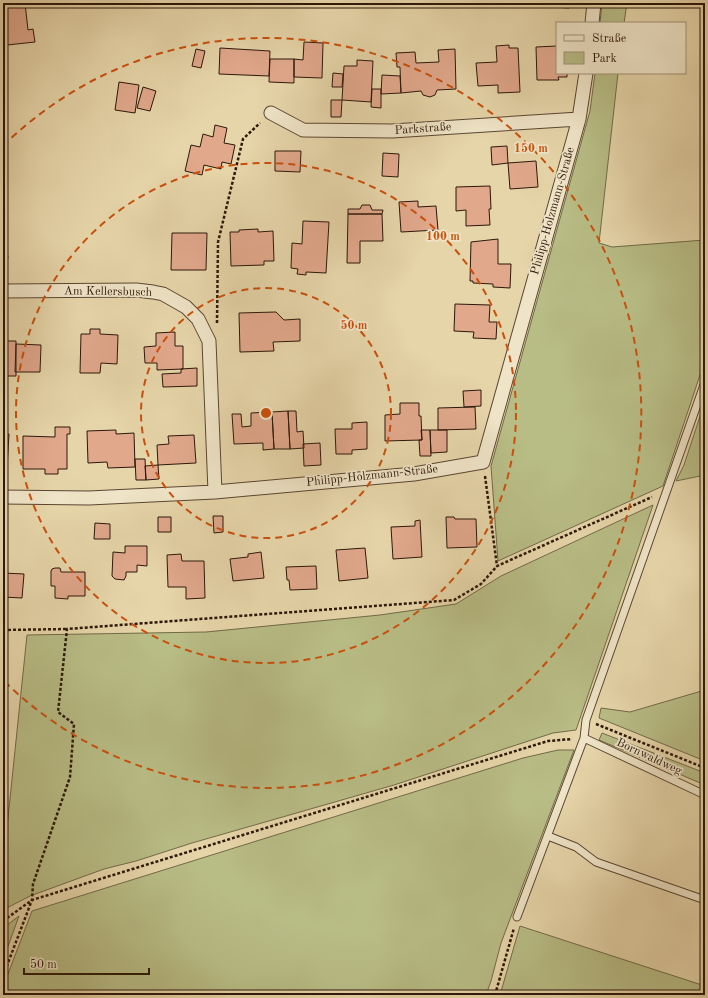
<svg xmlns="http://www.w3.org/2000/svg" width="708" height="998" font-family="'Old Standard TT',serif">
  <rect width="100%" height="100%" fill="#e6d5a9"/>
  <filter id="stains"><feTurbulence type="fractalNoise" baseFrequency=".005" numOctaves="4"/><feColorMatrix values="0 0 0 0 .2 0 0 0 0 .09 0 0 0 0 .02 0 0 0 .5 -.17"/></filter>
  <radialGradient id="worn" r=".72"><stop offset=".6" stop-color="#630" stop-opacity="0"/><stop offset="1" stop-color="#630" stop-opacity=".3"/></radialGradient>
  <!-- green -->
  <path fill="#b8bc85" stroke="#726a48" d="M602 3H627L624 23H600Z
    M595 73H618L599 243 612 247 705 240V360L663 486 498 561 491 466 590 111Z
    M705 401V475L676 481 684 465Z
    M653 505 576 730 553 733 394 785 192 843 136 861 104 869 30 896 3 910V866L27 635 206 632 380 615 456 604 501 576Z
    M705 690V761L599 718 601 708 630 712Z
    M602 733 705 773V785L599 740Z
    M558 750H574L501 943 491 981 486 995H3V987L32 911 523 758Z
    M19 916 3 960V928Z
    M520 926 705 986V995H500Z"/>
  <!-- building -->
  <path fill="#e1a88c" stroke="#2d170a" d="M3 3H25L28 30 33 29 35 42 7 45 5 33 3 34Z
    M553 3H569V8L553 7Z
    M304 42 323 43 322 78 294 77V59L303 60Z
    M509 45V48H518L520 92 498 93V85L478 86 476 63 497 62 496 46Z
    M557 46V73H567V77H558L559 80H537L536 47Z
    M220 48 270 51 269 76 219 74Z
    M196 49 205 51 201 68 192 66Z
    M455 49 456 89 437 90 435 95 430 97 423 95 421 91 401 93 400 67H397L396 53 415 52 416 63 439 62 438 50Z
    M270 59H294V83L269 82Z
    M357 60 373 61 371 102 342 100 344 66H357Z
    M333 73 343 74 342 87H332Z
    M382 75 400 76 401 93 381 94Z
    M119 82 139 85 135 113 115 110Z
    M143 87 156 91 150 111 137 108Z
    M372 89H381V108L371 107Z
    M331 100H342L341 117H331Z
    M215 125 227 128 224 143 235 145 231 164 222 162 221 169 204 165 202 175 185 171 191 145 200 147 203 134 213 137Z
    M507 146 508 163 492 165 491 147Z
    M275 151H301L300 172 275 171Z
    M383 153 399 154 398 177 382 176Z
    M536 161 538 187 510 189 508 163Z
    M490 186 491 209H489L490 225 466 226V210L456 211V187Z
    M418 201V207L436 206 438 230 401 232 399 202Z
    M362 205H370L372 210H383L382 214H348V209H360Z
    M348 214H382L383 241H360V263H347Z
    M303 221 329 222 326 273 306 272V275L297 274 298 269 291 268 292 243 302 244Z
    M3 226 8 258 3 259Z
    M258 229V232L273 231 274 261H264V265L231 266 230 232H239V230Z
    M172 233H207L206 270H171Z
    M498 239V264H511L510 288 493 287V284L473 283V281H470L471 242Z
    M455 304 490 305 489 322H497L496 339 473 338 474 332 454 331Z
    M276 312 284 320 300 319V341L273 342 274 351 240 352 239 313Z
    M90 329H100V334L118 335 117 364 101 363 100 373H80L81 334H90Z
    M175 332V346H183V369L157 370V363H145L144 347 156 346V333Z
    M3 341H16V376H3Z
    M16 344 41 345 40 372H15Z
    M197 368V386L163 387 162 374 181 373V369Z
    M481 390V406L464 407 463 391Z
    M400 403H419V416H421L422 440 385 441V415L400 414Z
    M475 407 476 429 438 430V408Z
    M288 411H296L297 432 303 431 304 448 290 449Z
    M288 411 290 449H274L272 412Z
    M272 412 274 449 263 450V443L234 444 232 414H241L242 427 251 426V413Z
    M367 422V449L352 450V454H336L335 429H352V423Z
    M55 427H70V434H67V469H58V474H45V469H23V436L55 437Z
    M116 430V434L134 433 135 467 108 468 107 462 88 463 87 431Z
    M421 430H430L431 456H420L419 440H422Z
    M430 430H447V452L431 453Z
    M3 434H9L7 468H3Z
    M194 435 196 463 158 465 157 445 169 444 168 436Z
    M320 443 321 465 304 466 303 444Z
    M135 459H145L146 480H136Z
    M158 465 159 479 146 480 145 466Z
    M213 516H223V532L214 533Z
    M158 517H171V532H158Z
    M446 517H454L455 519H476L477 547 447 548Z
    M420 520 422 557 393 559 391 527 415 526V521Z
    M95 523 110 524V539H94Z
    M125 546H147V566L137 565V572H126V576L124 580 115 579 112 576 113 552 125 553Z
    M365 548 368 578 339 581 336 550Z
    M261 552 264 578 233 581 230 559 248 557V554Z
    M181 554 182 561H204L205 598 186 599V587H168L167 555Z
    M316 566 317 589 290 590 289 580H287L286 567Z
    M55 568H60L61 572H85V596H68V599L55 598V586H51V571L52 569Z
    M3 573 24 574 22 598 3 597Z"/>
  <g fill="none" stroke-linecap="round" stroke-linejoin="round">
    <!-- service casing -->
    <g stroke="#5b4632" stroke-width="9">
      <path id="service" d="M584 738 705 795
        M548 836 576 847 596 862 705 900
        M517 917 584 738 586 720 705 382"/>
    </g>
    <!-- minor casing -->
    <g stroke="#5b4632" stroke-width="15">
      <path id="minor" d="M592 23 594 3
        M271 113 303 130 392 131 579 119
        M3 291 136 290 153 292 163 294 186 307 198 319 209 341 215 492
        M3 497 89 498 215 492 414 474 483 462 579 119 586 73"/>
    </g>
    <!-- path -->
    <path stroke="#2d170a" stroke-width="2.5" stroke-dasharray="3 2" stroke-linecap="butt" d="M217 323 218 242 243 139 260 123
      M485 476 497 566 652 497
      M3 630 67 629
      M596 724 705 768
      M3 921 32 900 548 741 572 739
      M3 976 32 900 33 884 70 777 74 724 58 712 67 629 454 600 481 584 497 566
      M495 995 514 928"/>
    <!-- service -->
    <use href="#service" stroke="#efe4c7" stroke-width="7"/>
    <!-- minor -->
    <use href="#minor" stroke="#efe4c7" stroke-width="13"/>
  </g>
  <!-- distance rings -->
  <g fill="none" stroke="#cc4f0c" stroke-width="2" stroke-dasharray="7 5">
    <circle cx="266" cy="413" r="125"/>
    <circle cx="266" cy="413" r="250"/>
    <path d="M3 146A375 375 0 1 1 3 680"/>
  </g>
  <g text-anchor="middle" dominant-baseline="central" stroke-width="3.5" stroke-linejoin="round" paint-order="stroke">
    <!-- street labels -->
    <g font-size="12" fill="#2d170a" stroke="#efe4c7">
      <text transform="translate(423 129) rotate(-4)">Parkstraße</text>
      <text transform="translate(553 211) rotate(-74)">Philipp-Holzmann-Straße</text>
      <text transform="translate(108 292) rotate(1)">Am Kellersbusch</text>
      <text transform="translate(372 476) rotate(-6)">Philipp-Holzmann-Straße</text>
      <text transform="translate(649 757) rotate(25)">Bornwaldweg</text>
    </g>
  </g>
  <circle cx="266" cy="413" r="6" fill="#cc4f0c" stroke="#efe4c7" stroke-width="2"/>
  <g font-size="12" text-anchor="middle" font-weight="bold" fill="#cc4f0c" stroke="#efe4c7" stroke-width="3.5" stroke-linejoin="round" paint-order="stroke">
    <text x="531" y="152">150 m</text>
    <text x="443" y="240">100 m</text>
    <text x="354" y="329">50 m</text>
  </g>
  <!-- margin -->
  <rect width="708" height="998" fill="none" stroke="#e6d5a9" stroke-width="16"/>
  <rect x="4" y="4" width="700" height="990" fill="none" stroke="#2d170a" stroke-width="2"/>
  <rect x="8" y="8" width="692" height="982" fill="none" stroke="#2d170a"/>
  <!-- legend -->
  <rect x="556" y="22" width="130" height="52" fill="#efe4c7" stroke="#a1927b"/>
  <rect x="564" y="35" width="20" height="6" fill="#efe4c7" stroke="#a1927b"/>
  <text x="592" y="42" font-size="12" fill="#2d170a">Straße</text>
  <rect x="564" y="52" width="20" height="12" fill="#b8bc85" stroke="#a1927b"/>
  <text x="592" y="62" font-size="12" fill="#2d170a">Park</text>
  <!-- scale -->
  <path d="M24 968v6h125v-6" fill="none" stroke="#2d170a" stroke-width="2"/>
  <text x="30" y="968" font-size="12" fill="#2d170a" stroke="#efe4c7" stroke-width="3" paint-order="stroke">50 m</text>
  <rect width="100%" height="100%" filter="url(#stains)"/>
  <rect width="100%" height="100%" fill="url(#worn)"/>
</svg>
